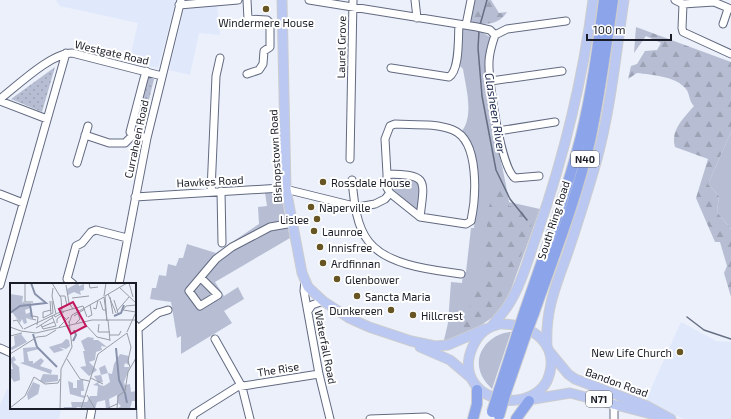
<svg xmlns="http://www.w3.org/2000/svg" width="731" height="419" font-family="'Exo 2',sans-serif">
  <defs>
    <pattern id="forest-firs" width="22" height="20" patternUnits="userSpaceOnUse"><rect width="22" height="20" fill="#b7bed3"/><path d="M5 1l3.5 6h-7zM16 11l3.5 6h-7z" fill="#9da3b5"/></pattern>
    <pattern id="park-dots" width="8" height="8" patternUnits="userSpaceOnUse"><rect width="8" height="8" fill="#b7bed3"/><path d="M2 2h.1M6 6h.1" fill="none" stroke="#9da3b5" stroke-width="1.8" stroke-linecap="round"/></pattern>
  </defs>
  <rect width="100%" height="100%" fill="#ebf0fa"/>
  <!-- built -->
  <path fill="#e0e8fc" d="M56 0H176L158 68 129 62 138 23 60 6Z
    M217 5 220 35 199 33 190 75 169 70 184 9Z
    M681 322 716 341 731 342V419H684L645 402Z
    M7 389 11 390V408H61L59 419H0V405Z"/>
  <!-- green -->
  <path fill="#b7bed3" d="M462 28 478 30 490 37C488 46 484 57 485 67 487 113 502 157 509 202L540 209 509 295 497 314 473 331 449 341 444 340 448 323 451 282 462 283 463 272H466L471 228H474C477 189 485 166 462 131 474 115 466 88 463 69L460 66Z
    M731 132V229L717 212 719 196 708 184Z
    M394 177 413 178 421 185 419 208 415 209 390 187V181Z
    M265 193H278L282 195 284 210 290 238 215 282 224 296 238 287 244 299 224 311 232 323 181 354V336L177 338 171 302 150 299 152 288H156L159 275 166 276 168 264 176 266 179 258H183L187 244 216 253 259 224 258 207 267 206Z
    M511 332 492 389C487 384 482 378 480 371 474 351 492 333 511 332Z"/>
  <!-- forest -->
  <path fill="url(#forest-firs)" d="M474 0H491L499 13 507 12C499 25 485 25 471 23Z
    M636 27 731 62V132L708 184 719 196 717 212 731 229V297L724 273 727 266 720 242H715L696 198 708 159 675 147C670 130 684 118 694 106 689 102 690 94 686 89 676 76 652 75 637 73L628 79 631 66 637 64 645 51 657 50 661 43 646 36 634 53Z
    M497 187 502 188 509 206 536 211C523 249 505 317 463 331L460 319 462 314 473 303 475 292 484 274 488 209Z"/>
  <!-- park -->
  <path fill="url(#park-dots)" d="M55 67 42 112 11 99Z
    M148 76 154 79 141 133 133 129Z"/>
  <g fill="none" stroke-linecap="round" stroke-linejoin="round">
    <!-- stream -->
    <path stroke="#666e83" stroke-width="1.5" d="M480 25 487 0
      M479 31 478 48 482 96 496 170 510 199 527 220
      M687 317 704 330 731 339"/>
    <!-- minor casing -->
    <g stroke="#626a81" stroke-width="9">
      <path id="minor" d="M247 0 248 19 267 20 270 23V47L264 51 263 64 259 70 247 74
        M309 0 477 27 490 30 495 35C492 44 489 53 489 62 488 80 501 169 515 178L539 176
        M415 0 417 18
        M675 0 683 4 714 2 731 9
        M683 4 682 28 683 32 731 54
        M179 5 238 0
        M723 24 728 9
        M466 25 471 0
        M495 35 507 29 566 21
        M391 68 449 77C460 70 458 37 459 24
        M146 71 130 132 133 135 147 138
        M491 81 562 71
        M0 99C17 86 51 53 72 53L162 76
        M0 101 47 119
        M498 131 555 122
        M85 135 109 143H125L133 135
        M350 159 353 0
        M77 163 88 126
        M387 174 385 139 390 126 395 124C413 125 436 123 453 130 480 141 476 198 471 221L466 224 420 217
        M352 180C354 201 356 226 369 242 388 266 434 270 461 274
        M211 191 216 76 220 58
        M221 191 222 243
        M0 194 23 203
        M135 197 281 188 358 207 375 204 385 199 390 193 387 188V174C428 175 425 178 420 217L390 193
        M201 278 218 295 200 306 189 291 216 259 232 247 270 227 293 223
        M305 280 304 291 319 374 330 419
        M73 284 67 279 76 246 82 243 91 232 96 230 127 238
        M119 284 147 138 181 0
        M0 285 66 53
        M308 311 312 305 323 301
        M135 325 138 329 141 419
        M138 329 158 313 168 310
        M215 339 242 387 250 419
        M0 348 11 353
        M90 419 92 408
        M192 419 194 414 237 387 319 374
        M370 419 426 417 430 419
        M614 419V403"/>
    </g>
    <!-- major casing -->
    <g stroke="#cdcdcf" stroke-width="11">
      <path id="major" d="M282 0 286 189 302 273 308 287 323 301 349 318 369 327 411 341 435 346 448 345 485 329
        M500 324C533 323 562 346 547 381 526 419 449 398 473 346 479 333 487 327 500 324Z
        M492 326C497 319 503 313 507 307 522 285 529 255 538 231 564 156 583 78 593 0
        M420 347 450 360 470 377
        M547 347C545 309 556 286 568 252 578 222 588 191 597 159 611 107 616 53 624 0
        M549 351 568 374 575 379 647 406 671 419
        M534 399 570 393 659 416"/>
    </g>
    <!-- highway casing -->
    <g stroke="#cdcdcf" stroke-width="12">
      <path id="highway" d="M525 310C545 252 566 195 581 136 592 91 598 45 604 0
        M534 313C554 256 576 200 590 141 600 95 606 48 613 0
        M499 390 517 334
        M506 392 525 337
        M473 419 477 404V390
        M516 419 529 401"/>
    </g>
    <!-- minor -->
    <use href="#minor" stroke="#fff" stroke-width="7"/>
    <!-- major -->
    <use href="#major" stroke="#bac8f2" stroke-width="9"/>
    <!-- highway -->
    <use href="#highway" stroke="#8ca4ea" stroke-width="10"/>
    <!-- highway-bridge casing -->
    <g stroke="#cdcdcf" stroke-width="12" stroke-linecap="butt">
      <path id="highway-bridge" d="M517 334 525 310
        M525 337 534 313
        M492 412 499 390
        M499 416 506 392"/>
    </g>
    <!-- highway-bridge -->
    <use href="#highway-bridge" stroke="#8ca4ea" stroke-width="10"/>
  </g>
  <!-- markers -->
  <g fill="#675523" stroke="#fff" stroke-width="1.5">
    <circle cx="266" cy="9" r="4"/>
    <circle cx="323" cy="182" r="4"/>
    <circle cx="311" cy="207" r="4"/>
    <circle cx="317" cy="219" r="4"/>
    <circle cx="314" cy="231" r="4"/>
    <circle cx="320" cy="247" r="4"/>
    <circle cx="323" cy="263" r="4"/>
    <circle cx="337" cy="279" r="4"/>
    <circle cx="357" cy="296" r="4"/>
    <circle cx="391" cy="310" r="4"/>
    <circle cx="413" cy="315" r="4"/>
    <circle cx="680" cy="352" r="4"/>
  </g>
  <g text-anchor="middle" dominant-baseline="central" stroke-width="4" stroke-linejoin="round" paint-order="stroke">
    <!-- shield labels -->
    <g fill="#fff" stroke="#5f6168" stroke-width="1">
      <rect x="571" y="151" width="28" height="16" rx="3"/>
      <rect x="586" y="391" width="26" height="16" rx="3"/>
    </g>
    <g font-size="10" font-weight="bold" fill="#1a1d27">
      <text x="585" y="159">N40</text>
      <text x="599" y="399">N71</text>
    </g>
    <!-- poi labels -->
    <g font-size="11" fill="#1a1d27" stroke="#fff" text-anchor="start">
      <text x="266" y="22" text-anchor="middle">Windermere House</text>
      <text x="331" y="182">Rossdale House</text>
      <text x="319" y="207">Naperville</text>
      <text x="309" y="219" text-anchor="end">Lislee</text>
      <text x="322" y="231">Launroe</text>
      <text x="328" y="247">Innisfree</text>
      <text x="331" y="263">Ardfinnan</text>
      <text x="345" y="279">Glenbower</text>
      <text x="365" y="296">Sancta Maria</text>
      <text x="383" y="310" text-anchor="end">Dunkereen</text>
      <text x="421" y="315">Hillcrest</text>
      <text x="672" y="352" text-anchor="end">New Life Church</text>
    </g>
    <!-- street labels -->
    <g font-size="11" fill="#1a1d27" stroke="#fff">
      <text transform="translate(341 47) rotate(-89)">Laurel Grove</text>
      <text transform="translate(112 52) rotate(13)">Westgate Road</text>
      <text transform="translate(136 139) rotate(-78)">Curraheen Road</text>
      <text transform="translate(275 156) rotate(-93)">Bishopstown Road</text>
      <text transform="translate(210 181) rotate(-3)">Hawkes Road</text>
      <text transform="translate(553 220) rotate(-72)">South Ring Road</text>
      <text transform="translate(326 347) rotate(79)">Waterfall Road</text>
      <text transform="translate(278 369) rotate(-9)">The Rise</text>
      <text transform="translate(617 382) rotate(20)">Bandon Road</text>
    </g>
    <!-- water labels -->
    <g font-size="12" font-style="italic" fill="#1c284d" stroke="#fff">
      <text transform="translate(496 113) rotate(81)">Glasheen River</text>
    </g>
  </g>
  <!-- overview -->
  <g transform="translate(10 283)">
    <rect width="126" height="126" fill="#ebf0fa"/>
    <path d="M0 11 13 13 12 20 14 18 15 20H21L20 25 15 27 16 31 21 29 22 37 16 35 17 40 14 41 12 36 10 40 2 29 0 30ZM11 51 17 59 2 67 0 65 5 62 4 53ZM78 54 84 55 83 57H88L97 64 91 63 92 67 86 69 85 77 79 79 87 87 79 93 70 84 76 83 73 68H75L71 58ZM56 56 59 57 60 63 56 66 49 64 54 67 44 70 39 64 52 60ZM25 64 29 66 17 69 19 78H23V81L31 75 34 78 30 83 42 87 41 91 10 80 14 79 13 65ZM110 71 119 73V82L115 80 114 84H120L114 99 115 102 120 101 121 109 126 108V118H122L120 126H107L111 123 108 120 107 112 99 116 100 124 96 126 95 117 87 119 85 126 67 124 66 126H53L54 124H62L61 119H77L80 113H87L88 103 83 102 88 99 84 93 91 92 89 85 95 82 98 90 102 91 104 81ZM98 90 100 99 94 103 90 102 88 100 93 99 91 92ZM4 73 6 77 3 79 9 84 10 97 4 99 0 93V86H3L0 76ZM33 91 48 92V98L34 100 30 98ZM67 97H73L74 108H71V112L76 113 74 115 60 111 58 98 63 100V105H67ZM23 99 30 102 29 107 28 111 18 117 17 111Z" fill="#b7bed3" fill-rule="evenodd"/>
    <path d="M68 0 69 3 74 1V7L70 8 71 12 64 9 58 12 57 6Z" fill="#b7bed3"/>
    <path fill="none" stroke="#8791ab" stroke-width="2" d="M20 22 22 34M0 30 10 23 36 20 25 11 21 0M104 33 111 30 114 22M23 51 27 64 47 84M63 58 66 52 64 47M106 65 109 97 115 110 117 120"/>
    <path fill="none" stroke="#979ca6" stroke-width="1" d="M15 0V19H23M42 0 51 15 52 29M79 0 80 5 88 4M119 0 123 14M56 2 59 20 63 26M109 4 126 20M43 5 42 13 46 31M98 11 106 30M50 13H55L57 23M94 13 96 0M95 13 117 0M94 14 97 38 95 13M100 14 103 31M62 15 79 13M104 17 108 30M40 18 41 31M90 18 93 27H96M66 25 70 36 66 40M83 25 86 26 88 17M107 28 119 14M126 29 113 27 116 23 126 22M44 32 45 34 54 29M64 33 75 26M78 34 82 32 80 22M33 35 43 30 42 18M33 35V29L41 27M26 37 22 36 23 33 28 34 27 42M98 37 100 58M3 38 7 37 13 46M47 40V36L52 32 56 36M59 40 62 32 94 14M89 41 88 49H100M31 42 33 46 46 43 42 33M0 44 11 48 26 50 82 37H126M32 44 44 39M49 44 59 34M77 44 75 41 87 54 100 57M26 45 42 35M14 46 48 30 73 23 77 34M117 49 126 29M117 50 121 64 118 78 120 84M100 52H109L111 48M0 53 12 50M0 71 27 54 36 53 46 47M57 76 70 96 79 98M81 95 93 101M77 112 85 126M0 125 15 113 24 94 35 101 48 100 50 96M50 126 51 86 62 64 59 38M71 126 88 71 117 50M96 126 107 121M107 126 108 113 115 108 118 89 126 75"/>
    <path fill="#c2185b" fill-opacity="0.15" stroke="#c2185b" stroke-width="2" d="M63 19 76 43 61 51 49 26Z"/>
    <rect width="126" height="126" fill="none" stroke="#1a1d27" stroke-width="2"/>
  </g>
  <!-- scale -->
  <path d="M587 34v6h84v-6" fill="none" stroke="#1a1d27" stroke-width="2"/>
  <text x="593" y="34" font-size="12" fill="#1a1d27" stroke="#ffffff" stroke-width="3" paint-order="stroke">100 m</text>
</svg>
